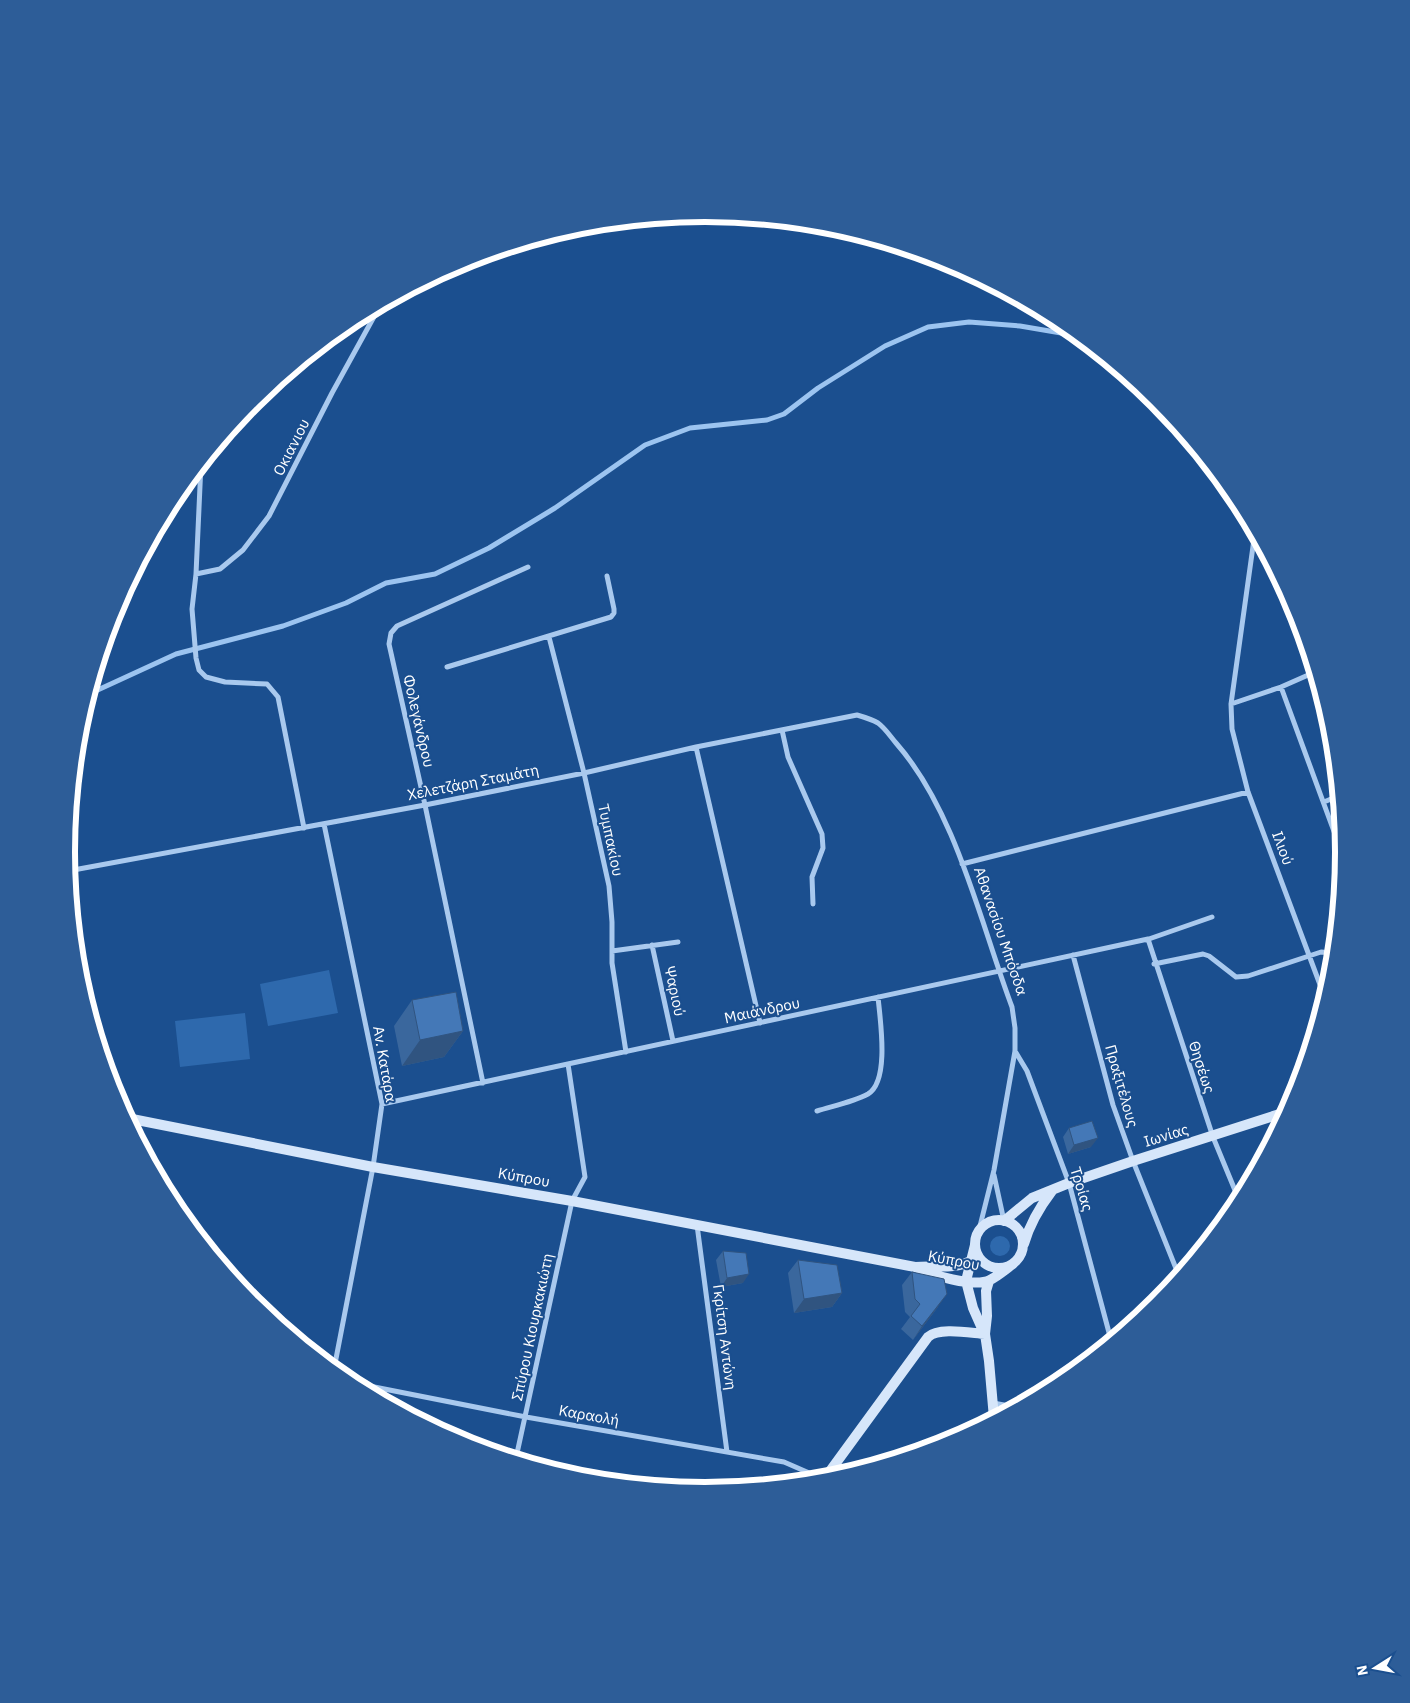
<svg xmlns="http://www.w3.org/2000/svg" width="1410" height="1703" font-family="'IBM Plex Sans',sans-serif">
  <rect width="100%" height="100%" fill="#1b4f8f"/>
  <!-- green -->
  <path fill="#2e69ad" d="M329 970 338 1013 268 1026 260 984Z
    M245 1013 250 1059 180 1067 175 1021Z
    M990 1246a10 10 0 1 1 20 0a10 10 0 1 1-20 0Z"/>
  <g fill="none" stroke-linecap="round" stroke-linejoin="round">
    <!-- stream -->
    <path stroke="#9cc4f0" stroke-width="5" d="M89 694 176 654 283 626 346 603 386 583 435 574 489 548 555 508 645 445 690 428 767 420 784 414 818 388 885 346 928 327 969 322 1020 326 1067 334 1082 338"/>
    <!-- street -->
    <path stroke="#a9c9ee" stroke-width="5" d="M201 464 196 574 192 609 196 658 199 670 206 677 225 682 267 684 278 697 304 828
      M1255 532 1231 704 1232 729 1248 792 1325 998
      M196 574 220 569 243 550 269 516 332 393 381 304
      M549 637 584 773 609 886 612 922V963L626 1052
      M447 667 611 617 614 613V609L607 576
      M1281 687 1343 856
      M1231 704 1281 687 1315 672
      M782 730 788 757 822 834 823 848 812 877 813 904
      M696 747 760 1023
      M1324 802 1338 796
      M324 824 382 1104 373 1167 334 1369
      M962 864 1248 792
      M68 871 425 805 584 773 696 747 857 715C864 717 871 719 878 723 885 728 890 736 896 743 956 811 980 922 1012 1007L1015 1028V1051L994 1170 978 1234
      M1146 940 1212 917
      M652 945 673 1041
      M612 951 678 942
      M1073 955 1113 1105 1133 1161 1179 1276
      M1154 964 1203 954 1209 956 1236 977 1248 976 1321 952 1334 953
      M1015 1051 1027 1071 1069 1183 1111 1340
      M483 1083 425 805 389 644 391 633 397 626 528 567
      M382 1104 1148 939 1213 1137 1239 1200
      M817 1111C833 1106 853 1102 868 1094 890 1081 880 1019 878 997
      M994 1175 1004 1221
      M697 1225 727 1452
      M349 1382 526 1417 784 1462 823 1479
      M993 1403 1015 1407
      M516 1458 572 1201 585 1177 568 1064"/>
    <!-- secondary -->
    <path stroke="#d6e6fa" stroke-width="10" d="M127 1118 373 1167 572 1201 915 1267C931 1275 974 1288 990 1280 998 1276 1006 1269 1013 1264
      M975 1244a24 24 0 1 1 48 0a24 24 0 1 1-48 0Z
      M1004 1221 1032 1198 1069 1183 1133 1161 1286 1112
      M1024 1244C1030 1223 1039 1208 1052 1191
      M975 1245 966 1281 973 1308 984 1333
      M916 1267C933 1265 955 1270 970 1261
      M989 1281 986 1291 987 1316 985 1334 989 1361 994 1418
      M825 1478 928 1337C939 1327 970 1333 985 1334"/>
  </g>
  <!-- wall -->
  <path fill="#3a679d" d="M412 1000 463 1031 444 1057 402 1066 394 1026Z
    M1069 1128 1091 1147 1068 1154 1063 1137Z
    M723 1251 743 1283 721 1287 716 1260Z
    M798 1260 842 1293 832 1307 794 1313 788 1273Z
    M912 1272 938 1307 913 1340 901 1329 910 1317 905 1312 902 1285Z"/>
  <!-- shaded-wall -->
  <path fill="#305480" d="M463 1031 444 1057 402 1066 420 1040Z
    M1098 1138 1091 1147 1068 1154 1074 1145Z
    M749 1274 743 1283 721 1287 727 1278Z
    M842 1293 832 1307 794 1313 804 1299Z
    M947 1294 938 1307 913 1340 922 1326Z"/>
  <!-- building -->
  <path fill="#4478b7" stroke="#305480" d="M456 992 463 1031 420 1040 412 1000Z
    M1092 1121 1098 1138 1074 1145 1069 1128Z
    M723 1251 746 1253 749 1274 727 1278Z
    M798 1260 837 1265 842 1293 804 1299Z
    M912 1272 944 1279 947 1294 922 1326 911 1316 920 1304 915 1299Z"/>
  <g text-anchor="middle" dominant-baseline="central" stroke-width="4" stroke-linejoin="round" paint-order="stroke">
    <!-- street labels -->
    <g font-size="15" fill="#fff" stroke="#1b4f8f">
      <text transform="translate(291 447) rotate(-63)">Οκιανιου</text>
      <text transform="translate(419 721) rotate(77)">Φολεγάνδρου</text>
      <text transform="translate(473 782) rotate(-11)">Χελετζάρη Σταμάτη</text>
      <text transform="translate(611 840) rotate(78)">Τυμπακίου</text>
      <text transform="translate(1283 848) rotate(70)">Ιλιού</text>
      <text transform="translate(1001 931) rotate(71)">Αθανασίου Μπόσδα</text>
      <text transform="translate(675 991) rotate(78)">Ψαριού</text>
      <text transform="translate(762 1010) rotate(-12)">Μαιάνδρου</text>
      <text transform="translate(385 1064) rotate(80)">Αν. Κατάρα</text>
      <text transform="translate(1202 1067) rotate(72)">Θησέως</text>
      <text transform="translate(1122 1086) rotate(74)">Πραξιτέλους</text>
      <text transform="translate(1166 1135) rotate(-17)">Ιωνίας</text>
      <text transform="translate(524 1177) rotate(10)">Κύπρου</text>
      <text transform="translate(1082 1189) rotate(73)">Τροίας</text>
      <text transform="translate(954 1260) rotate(11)">Κύπρου</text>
      <text transform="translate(532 1327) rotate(-78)">Σπύρου Κιουρκακιώτη</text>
      <text transform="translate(725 1337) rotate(83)">Γκρίτση Αντώνη</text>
      <text transform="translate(589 1415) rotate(10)">Καραολή</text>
    </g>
  </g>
  <!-- crop -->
  <path d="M0 0H1410V1703H0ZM75 852a630 630 0 1 1 1260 0a630 630 0 1 1-1260 0Z" fill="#2d5d98" fill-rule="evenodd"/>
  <path fill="none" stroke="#fff" stroke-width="6" d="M75 852a630 630 0 1 1 1260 0a630 630 0 1 1-1260 0Z"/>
  <!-- north arrow -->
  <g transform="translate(1375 1668) rotate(259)" stroke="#1b4f8f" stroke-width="4" paint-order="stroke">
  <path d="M0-4L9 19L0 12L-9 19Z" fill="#ffffff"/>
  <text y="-8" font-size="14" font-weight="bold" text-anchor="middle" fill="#ffffff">N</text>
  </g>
</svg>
